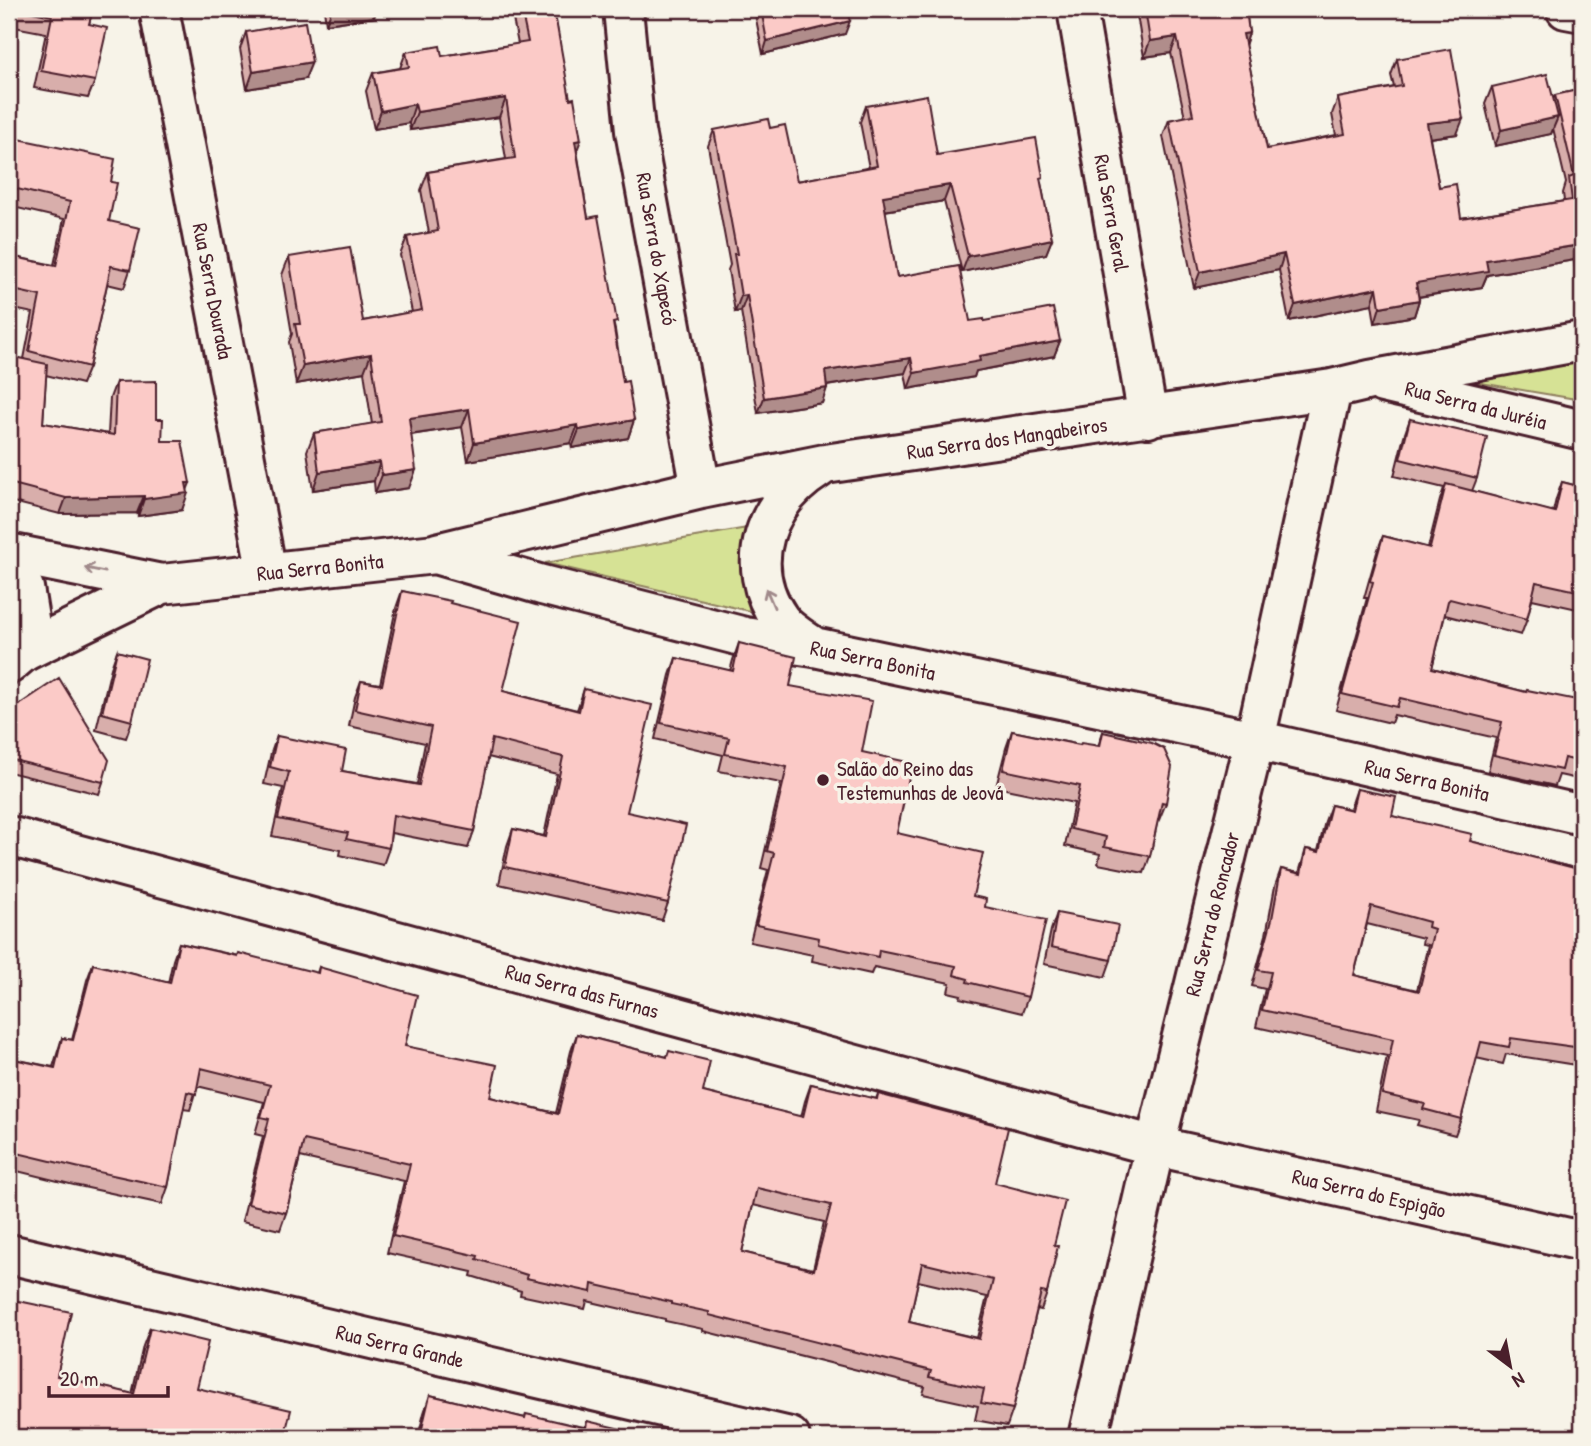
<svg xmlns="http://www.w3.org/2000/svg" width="1591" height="1446" font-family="'Patrick Hand',sans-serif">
  <rect width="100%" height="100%" fill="#f7f3e8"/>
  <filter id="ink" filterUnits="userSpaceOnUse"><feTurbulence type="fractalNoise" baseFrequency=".0143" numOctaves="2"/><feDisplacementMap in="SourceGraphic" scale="14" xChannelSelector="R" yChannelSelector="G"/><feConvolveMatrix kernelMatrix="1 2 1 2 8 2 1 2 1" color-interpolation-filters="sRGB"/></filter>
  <g filter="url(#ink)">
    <!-- green -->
    <path fill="#d6e295" stroke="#908060" stroke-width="2" d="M1582 361V400L1469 381Z
      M753 527 749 611 545 563Z"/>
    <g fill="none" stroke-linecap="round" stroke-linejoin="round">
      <!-- street casing -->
      <g stroke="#4a1f2b" stroke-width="44">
        <path id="street" d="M159 9 267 573
          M623 9 635 131 701 489
          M1077 9 1148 418
          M1566 9 1582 12
          M1383 383 1582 430
          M9 553 162 584 435 554 542 585 745 637 814 647 1255 740 1582 815
          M437 553 701 489 825 464 1332 389 1370 380 1582 341
          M814 647C803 639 788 631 780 620 741 564 765 502 819 468
          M23 652 162 584
          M9 836 1155 1146 1582 1241
          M9 1254 790 1437
          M1088 1437 1155 1146 1255 740 1332 389"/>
      </g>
      <!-- secondary casing -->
      <g stroke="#4a1f2b" stroke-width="44">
        <path id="secondary" d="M9 564 24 588 30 625 23 652 9 664"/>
      </g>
      <!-- street -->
      <use href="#street" stroke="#f7f3e8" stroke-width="38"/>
      <!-- secondary -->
      <use href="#secondary" stroke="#f7f3e8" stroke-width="38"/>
    </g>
    <!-- wall -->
    <path fill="#d8aeab" stroke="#4a1f2b" stroke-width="2" fill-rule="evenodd" d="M9 9H93L89 24 95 81 88 98 34 88 46 33 9 26Z
      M324 9H377L374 17 326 24Z
      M511 9H554L588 218 615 330 623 382 634 420 628 438 572 448 571 443 468 461 462 427 411 435 409 488 375 493 374 481 313 490 307 451 314 433 372 424 364 372 296 384 289 342 292 334 282 275 289 257 363 321 412 312 400 255 407 237 429 233 421 190 428 172 506 159 499 117 410 130 409 123 374 129 366 91 373 73 400 68 406 52 442 56 518 44Z
      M754 9H846L845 34 763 54Z
      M1136 9H1246L1249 33 1245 45 1267 149 1336 135 1332 114 1338 98 1394 87 1391 75 1397 59 1457 134 1430 138 1439 187 1461 218 1564 201 1563 193 1566 183 1553 128 1551 134 1495 146 1485 104 1492 87 1553 100 1555 95 1582 89V266H1575L1574 260 1487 275 1482 287 1419 297V300L1414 316 1375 323 1372 304 1289 321 1279 270 1194 288 1163 136 1169 120 1185 117 1171 53 1144 57Z
      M246 32 305 79 247 89 240 49Z
      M866 106 937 155 1041 183 1052 239 1046 254 962 272 944 201 885 211 897 277 970 321H984L1060 341 1054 356 976 371 974 377 908 389 905 373 827 386 822 403 758 413 741 311 735 312 728 270 730 265 708 146 714 130 770 128 797 181 869 168 860 122Z
      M9 137 111 182 109 221 130 270 124 288 107 284 89 367 82 384 46 375 43 423 108 434 110 398 116 382 156 419 162 441 187 490 182 510 138 516 137 513 60 514 9 501V356L24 359 33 313 9 308V274L15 257 54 265 64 219 9 206Z
      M1410 419 1477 478 1472 491 1553 512 1556 499 1562 482 1582 487V610L1532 599 1527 619 1521 635 1445 615 1432 668 1526 692 1582 701V780L1559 775 1555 786 1488 771 1496 738 1394 715 1391 723 1336 710 1367 598H1364L1377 552 1383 536 1428 548 1440 500 1444 488 1394 476 1404 436Z
      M402 591 450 603 503 691 577 710 584 689 627 812 668 903 662 920 499 884 507 846 513 829 544 836 557 774 488 757 474 831 468 848 391 833 389 848 383 865 340 855 341 850 272 836 283 788 264 784 271 753 277 736 342 771 417 784 425 743 349 726 355 697 361 681 380 684 396 608Z
      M739 643 790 686 862 752 897 833 985 907 1028 997 1022 1013 960 998 961 995 948 992 950 983 874 967 871 974 812 961 813 955 750 942 768 870 761 868 781 783 719 771 723 755 655 739 670 675 676 658 730 671 733 660Z
      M117 651 132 721 126 738 96 730 111 668Z
      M14 708 103 782 99 794 9 772V726Z
      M1012 731 1080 745 1098 746 1103 732 1166 803 1159 820 1158 819 1150 856 1144 873 1098 864 1100 854 1065 846 1074 803 996 787 1006 748Z
      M1357 789 1392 816 1470 841 1582 870V1066L1506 1054 1503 1064 1476 1058 1461 1119 1455 1135 1417 1125 1419 1120 1376 1111 1387 1056 1256 1027 1265 989 1252 986 1266 935 1275 886 1281 869 1299 873 1306 849 1318 851 1325 821 1331 805 1350 809ZM1367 924 1423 938 1422 944 1428 945 1417 990 1354 975Z
      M1057 913 1111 960 1105 977 1044 964 1051 930Z
      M179 943 317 973 319 967 405 1046 490 1097 556 1113 571 1051 577 1034 667 1057 669 1051 703 1092 801 1117 805 1101 811 1084 876 1099 878 1094 995 1183 1054 1245 1047 1293 1041 1310 1037 1309 1013 1409 1007 1426 975 1420 978 1406 923 1394 925 1387 703 1331V1329L665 1321V1319L587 1301 585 1309 520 1295 521 1291 471 1276 472 1272 387 1253 404 1181 300 1157 286 1213 280 1230 242 1221 263 1136 255 1134 264 1102 197 1086 190 1110 183 1109 168 1187 162 1204 74 1185 9 1169V1058L53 1067 62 1038 72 1040 87 980 93 964 168 983 173 960ZM753 1205 824 1222 813 1269 742 1252ZM918 1281 987 1297 977 1338 909 1322Z
      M150 1328 197 1388 286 1430 294 1437 57 1376 132 1394 143 1346Z
      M430 1395 525 1418 585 1427 587 1421 619 1437H418L424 1413Z"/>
    <!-- shaded-wall -->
    <path fill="#b08d8b" stroke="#4a1f2b" stroke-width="2" d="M332 9H377L374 17 326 24Z
      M850 21 845 34 763 54 767 41Z
      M1249 33 1244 49 1243 34Z
      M1177 37 1171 53 1144 57 1150 41Z
      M312 62 305 79 247 89 253 72Z
      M506 98 499 117 410 130 417 112Z
      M415 104 409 123 374 129 381 111Z
      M1558 117 1551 134 1495 146 1501 130Z
      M1463 119 1457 134 1421 139 1427 123Z
      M581 140 574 158 575 141Z
      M950 185 944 201 877 212 883 196Z
      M1052 239 1046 254 962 272 968 256Z
      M1580 245 1574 260 1487 275 1482 287 1410 298 1416 283 1486 260Z
      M1581 250H1582V266H1575Z
      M1284 254 1279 270 1194 288 1200 272Z
      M1377 288 1372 304 1289 321 1295 305Z
      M747 295 741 311 735 312 741 296Z
      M1419 300 1414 316 1375 323 1380 307Z
      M1060 341 1054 356 976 371 974 377 908 389 914 373 979 356Z
      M371 354 364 372 296 384 303 366Z
      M911 358 905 373 819 387 825 371Z
      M827 388 822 403 758 413 764 398Z
      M469 409 462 427 402 436 409 418Z
      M634 420 628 438 572 448 579 430Z
      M578 425 571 443 468 461 474 443Z
      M380 462 374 481 313 490 319 472Z
      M416 470 409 488 375 493 382 475Z
      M186 483H190L186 493H188L182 510 138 516 144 499Z
      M144 496 137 513 60 514 66 498Z"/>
    <!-- building -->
    <path fill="#fbcac7" stroke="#4a1f2b" stroke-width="2" fill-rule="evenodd" d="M18 9H93L89 24 107 28 95 81 41 71 52 16Z
      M521 9H554L570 99 574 98 581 140 575 141 588 218 598 216 617 322 613 323 623 382 628 381 634 420 579 430 578 425 474 443 469 409 409 418 416 470 382 475 380 462 319 472 314 433 381 422 371 354 303 366 295 324H300L289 257 350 247 363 321 422 310 407 237 438 231 428 172 515 158 506 98 417 112 415 104 381 111 373 73 409 67 406 52 440 46 442 56 528 42Z
      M761 9H846L850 21 767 41Z
      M1145 9H1246L1249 33 1243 34 1267 149 1345 134 1338 98 1402 86 1397 59 1451 49 1463 119 1427 123 1439 187 1456 184 1461 218 1572 200 1569 178 1574 176 1555 95 1582 89V250H1581L1580 245 1486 260 1488 271 1416 283 1419 300 1380 307 1377 288 1295 305 1284 254 1200 272 1169 120 1193 115 1177 37 1150 41Z
      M305 22 312 62 253 72 246 32Z
      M1547 74 1558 117 1501 130 1492 87Z
      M927 95 937 155 1036 138 1043 177 1040 178 1052 239 968 256 950 185 883 196 897 277 959 266 970 321 984 319V321L1053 308 1060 341 979 356 980 361 914 373 911 358 825 371 827 388 764 398 747 295 741 296 734 254H737L714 130 768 119 770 128 785 125 797 181 877 166 866 106Z
      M9 137 115 159 111 182 117 183 109 221 140 228 130 270 111 266 89 367 29 351 40 296 9 289 15 257 56 266 70 202 9 187Z
      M9 356 47 364 43 423 114 435 116 382 156 381V419H163L162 441H182L190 483H186L188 493 144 499V496L66 498 9 483Z
      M1410 419 1487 437 1477 478 1400 459Z
      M1562 482 1582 487V592L1536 582 1527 619 1450 599 1448 601 1432 668 1526 692 1527 690 1582 701V762L1564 758 1561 770 1494 755 1502 722 1400 698 1397 707 1342 694 1373 582 1370 581 1383 536 1430 548 1446 484 1555 512Z
      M402 591 451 601 450 603 521 621 503 691 579 711 584 689 652 705 627 812 686 825 668 903 505 867 513 829 546 837 563 757 492 739 474 831 393 815 389 848 346 839 348 833 278 819 289 772 270 767 277 736 346 750 342 771 419 785 431 727 355 710 361 681 382 685Z
      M739 643 796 657 790 686 872 701 862 752 912 763 897 833 983 853 973 896 986 899 985 907 1046 920 1028 997 967 982 968 979 954 975 956 966 879 950 878 957 818 944 819 938 756 925 774 853 767 851 787 767 725 754 729 738 661 723 676 658 733 671Z
      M117 651 147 659 132 721 102 713Z
      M59 678 109 760 103 782 9 759V735L14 708Z
      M1012 731 1080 745 1081 743 1100 746 1103 732 1152 743 1164 749 1172 767 1166 803 1162 802 1150 856 1104 847 1106 837 1071 829 1080 786 1003 770Z
      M1357 789 1396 797 1392 816 1472 834 1470 841 1582 870V1048L1511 1038 1509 1047 1481 1042 1461 1119 1423 1109 1425 1104 1382 1094 1393 1039 1262 1010 1271 972 1258 970 1272 919 1281 869 1301 874 1306 849 1319 852 1331 805 1352 810ZM1371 906 1429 922 1428 927 1434 929 1419 991 1354 975Z
      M9 896 14 897 9 926Z
      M1057 913 1118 925 1111 960 1051 947Z
      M179 943 237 956 238 953 318 973 319 967 417 995 405 1046 497 1065 490 1097 558 1114 577 1034 667 1057 669 1051 710 1061 703 1092 803 1117 811 1084 877 1099 878 1094 1008 1128 995 1183 1065 1201 1054 1245 1058 1246 1047 1293 1041 1292 1013 1409 981 1403 984 1389 929 1377 931 1371 709 1315V1312L671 1304V1302L592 1284 591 1292 526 1278 527 1275 477 1259 478 1256 393 1236 410 1164 304 1140 286 1213 248 1204 269 1119 261 1117 270 1085 201 1068 196 1094 187 1092 168 1187 80 1168 9 1151V1058L55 1068 62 1038 73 1040 93 964 170 983ZM757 1188 831 1205 814 1270 742 1252ZM922 1263 993 1280 979 1339 909 1322Z
      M9 1299 71 1312 57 1376 134 1394 150 1328 208 1342 197 1388 291 1410 286 1430 296 1431 294 1437H296H9Z
      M430 1395 525 1418 526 1414 586 1428 587 1421 621 1429 619 1437H420Z"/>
    <!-- one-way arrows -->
    <defs><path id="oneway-shaft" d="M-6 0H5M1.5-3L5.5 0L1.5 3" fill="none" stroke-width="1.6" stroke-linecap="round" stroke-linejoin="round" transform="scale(1.75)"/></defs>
    <g stroke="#a0898a">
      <use href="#oneway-shaft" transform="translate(95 570) rotate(-168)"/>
      <use href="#oneway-shaft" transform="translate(770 598) rotate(-113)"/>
    </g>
  </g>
  <!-- markers -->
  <circle fill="#4a1f2b" stroke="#f7f3e8" stroke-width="2.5" cx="823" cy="780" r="7"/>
  <g text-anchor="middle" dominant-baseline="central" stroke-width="7" stroke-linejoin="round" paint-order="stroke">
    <!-- street labels -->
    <g font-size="21" fill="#4a1f2b" stroke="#f7f3e8">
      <text transform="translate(1112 213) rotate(80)">Rua Serra Geral</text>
      <text transform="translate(657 249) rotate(80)">Rua Serra do Xapecó</text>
      <text transform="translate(213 291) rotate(79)">Rua Serra Dourada</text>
      <text transform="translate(1476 405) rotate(14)">Rua Serra da Juréia</text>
      <text transform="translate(1007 438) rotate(-8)">Rua Serra dos Mangabeiros</text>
      <text transform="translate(320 567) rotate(-6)">Rua Serra Bonita</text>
      <text transform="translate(873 660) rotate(12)">Rua Serra Bonita</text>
      <text transform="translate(1427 780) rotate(13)">Rua Serra Bonita</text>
      <text transform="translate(1212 914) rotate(-76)">Rua Serra do Roncador</text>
      <text transform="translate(582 991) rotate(15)">Rua Serra das Furnas</text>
      <text transform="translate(1369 1193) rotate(13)">Rua Serra do Espigão</text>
      <text transform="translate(400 1346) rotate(13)">Rua Serra Grande</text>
    </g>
    <!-- poi labels -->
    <g font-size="21" fill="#4a1f2b" stroke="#f7f3e8" text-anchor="start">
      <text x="837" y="768">Salão do Reino das<tspan x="837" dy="24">Testemunhas de Jeová</tspan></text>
    </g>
  </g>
  <!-- margin -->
  <rect width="1591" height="1446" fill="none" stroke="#f7f3e8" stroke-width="35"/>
  <rect x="18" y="18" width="1556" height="1411" fill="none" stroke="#4a1f2b" stroke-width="2.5" filter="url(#ink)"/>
  <!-- north arrow -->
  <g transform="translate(1510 1366) rotate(148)" stroke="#f7f3e8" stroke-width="5" paint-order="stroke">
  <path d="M0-5L12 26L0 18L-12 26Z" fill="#4a1f2b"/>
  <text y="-10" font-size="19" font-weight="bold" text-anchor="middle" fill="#4a1f2b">N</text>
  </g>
  <!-- scale -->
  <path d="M49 1386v10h119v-10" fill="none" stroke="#4a1f2b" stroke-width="3.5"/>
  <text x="60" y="1386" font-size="21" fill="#4a1f2b" stroke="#f7f3e8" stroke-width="5" paint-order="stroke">20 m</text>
</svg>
